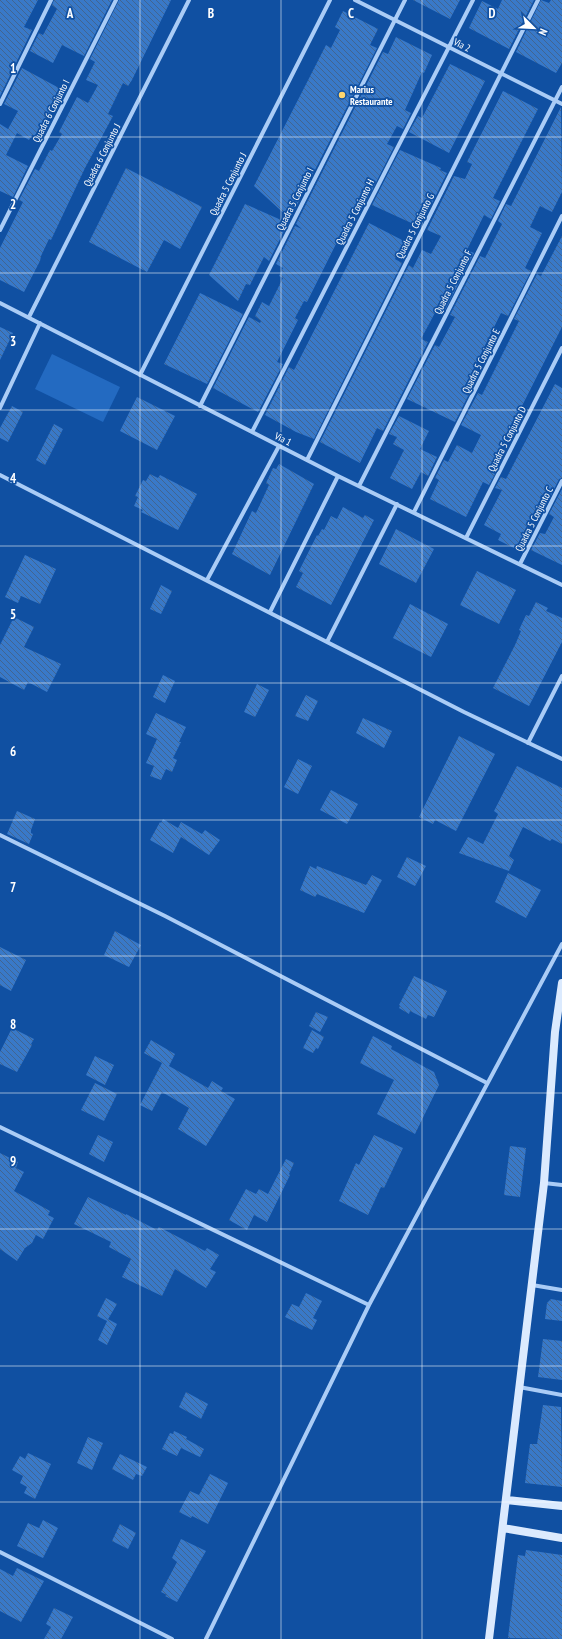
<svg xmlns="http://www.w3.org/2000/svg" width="562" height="1639" font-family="'PT Sans Narrow',sans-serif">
  <defs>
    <pattern id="building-back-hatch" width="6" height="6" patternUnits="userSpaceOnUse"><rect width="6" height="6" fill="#3979c8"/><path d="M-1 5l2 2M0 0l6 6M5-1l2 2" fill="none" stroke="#426590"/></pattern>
  </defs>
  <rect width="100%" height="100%" fill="#1050a2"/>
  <!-- pitch -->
  <path fill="#236ac1" d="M52 354 120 387 103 422 35 389Z"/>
  <!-- building -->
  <path fill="url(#building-back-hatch)" d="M0 0H38L24 27 32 30 0 96Z
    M54 0H112L84 56 62 45 53 63 30 51 39 33 43 35 57 9 52 5Z
    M119 0H171L132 80 128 86 123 83 108 114 113 116 85 168 51 240 49 239 41 256 40 261 24 292 0 280V248L23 202 19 200 35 169 39 171 50 150 52 151 62 134 59 132 77 97 88 103 98 85 86 80 95 62 90 59Z
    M413 0H460L450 19Z
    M502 0H534L509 49 469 28 482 1 498 9Z
    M541 0 549 3 551 0H562V63L556 73 516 52Z
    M343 11 378 29 370 45 377 48 290 219 254 186 326 45 331 48 340 30 335 27Z
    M396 37 432 55 424 73 422 72 405 110 411 113 403 129 397 126 387 144 394 147 366 202 360 200 354 213 352 212 307 302 304 301 295 318 298 320 277 362 283 364 258 412 213 388 249 317 260 323 261 321 255 316 262 302 269 306 283 278 279 276 283 268 276 264 295 226 302 229 296 224 383 52 388 54Z
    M450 64 485 81 449 153 409 132 418 116 422 118Z
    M22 68 61 89 45 125 42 124 35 136 32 135 29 140 17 133 6 155 28 166 13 197 0 191V124L8 129 18 111 4 104Z
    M503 91 538 109 493 198 500 201 491 219 484 215 467 250 474 253 444 312 437 309 421 339 428 342 383 431 377 428 360 463 320 442 409 265 413 268 422 250 431 254 441 236 427 230 454 176 465 179 472 164 467 162Z
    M561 107 562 192 552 212 540 206 530 227 542 233 525 268 531 271 508 316 501 313 465 386 471 390 455 422 407 399 435 345 439 347 455 317 450 315 480 256 485 258 502 224 498 221 506 204 511 206Z
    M400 150 441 168 440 170 447 173 420 227 372 205Z
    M126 168 202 207 180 249 164 240 147 272 89 242Z
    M245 204 288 223 269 261 264 257 250 285 246 284 238 301 209 275Z
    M369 223 404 241 395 259 402 263 314 439 296 432 265 415 289 367 294 370Z
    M562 236V327L489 471 495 474 489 485 483 482 466 517 430 499 439 480 435 478 444 460 448 462 457 445 472 453 481 435 461 425 478 393 482 395 519 321 514 319 537 274 541 276Z
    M200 293 243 314 207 384 164 364Z
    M0 327 13 333 0 360Z
    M555 384 562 388V478L559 479 543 512 536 509 526 528 533 531 525 547 518 543 516 549 498 540 501 534 484 525 502 490 495 488 501 477 506 479Z
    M137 397 175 416 157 450 120 431Z
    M12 406 23 412 8 442 0 438V428Z
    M399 416 429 431 420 449 437 457 428 476 421 472 412 489 390 478 404 450 393 444 397 437 389 434Z
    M54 424 63 429 45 465 36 460Z
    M279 464 314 484 270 575 232 554 252 511 256 513 269 485 266 483 273 468 276 469Z
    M150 474 158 478 160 475 197 494 178 530 141 512 143 510 134 506 138 497 135 496 143 480 146 481Z
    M562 489V565L531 550 540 533 545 534 554 517 549 514Z
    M343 507 363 518 365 515 374 520 331 605 296 587 303 573 299 571 317 535 318 536 322 529 324 530 331 516 337 519Z
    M396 529 434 549 416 583 379 564Z
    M25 555 56 569 40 604 21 596 18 603 5 597Z
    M477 571 516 590 499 624 460 605Z
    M161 585 172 591 161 614 150 609Z
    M536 602 548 608 546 611 562 618V642L529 706 493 688 515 645 521 631 519 630 526 615 529 616Z
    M410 604 448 624 431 657 393 638Z
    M14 617 34 627 24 647 61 664 47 692 28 682 24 690 0 677V645Z
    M163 675 175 681 165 703 153 697Z
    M257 684 269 690 255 717 244 712Z
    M306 695 318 701 308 721 295 716Z
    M156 713 186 727 179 742H181L173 758 177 760 172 772 166 769 161 780 150 776 154 766 146 763 157 739 146 734Z
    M363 718 392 731 384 748 356 733Z
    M459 736 495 754 456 831 435 820 433 824 419 817Z
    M298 759 312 766 298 794 284 787Z
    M517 766 562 788V844L552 839 550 841 523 827 509 856 514 860 509 871 459 853 468 837 483 844 498 814 494 811Z
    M331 790 358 804 347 824 320 810Z
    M17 811 35 819 31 830V833L33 834 29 844 7 834Z
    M163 819 178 828 181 822 202 834 205 830 220 840 209 855 181 837 173 853 150 840 160 822 161 823Z
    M407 857 426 866 415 886 397 877Z
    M310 866 316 869 317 866 366 885 372 875 382 880 364 913 317 894 315 897 300 890Z
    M508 873 541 890 526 918 495 902Z
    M115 931 141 945 129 967 104 955Z
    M0 947 26 960 11 991 0 985Z
    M414 976 447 991 434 1017 428 1015 426 1019 410 1011 409 1014 399 1008 400 1006 399 1005Z
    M316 1012 328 1017 320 1032 309 1026Z
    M12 1028 34 1039 31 1044 32 1045 17 1072 0 1064V1052Z
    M312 1030 324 1037 318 1049 316 1048 313 1053 303 1048Z
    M373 1036 392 1046 391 1049 434 1072 439 1085 415 1134 377 1114 394 1080 360 1063Z
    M151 1040 175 1054 169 1066 208 1088 212 1081 223 1088 221 1091 235 1099 206 1146 178 1129 189 1108 162 1092 152 1111 140 1105 162 1063 144 1053Z
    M95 1056 114 1065 105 1085 86 1075Z
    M95 1083 117 1094 104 1121 81 1110Z
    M98 1135 113 1142 104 1162 89 1154Z
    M374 1135 403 1148 384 1188 381 1187 368 1215 339 1201 356 1163 359 1165Z
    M510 1146 526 1148 520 1197 504 1195Z
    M0 1153 18 1162 16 1168 24 1172 14 1191 50 1211 48 1215 54 1218 43 1239 36 1235 32 1243 25 1248 17 1261 0 1249Z
    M286 1159 294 1163 289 1174 290 1175 267 1222 254 1215 247 1230 229 1220 246 1189 256 1194 259 1189 268 1194Z
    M88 1197 126 1215V1214L157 1230 159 1227 205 1251 207 1248 219 1255 210 1269 216 1272 206 1288 175 1269 162 1296 122 1277 131 1259 109 1247 111 1242 74 1224Z
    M306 1293 322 1301 313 1318 317 1320 312 1330 285 1317 292 1304 299 1307Z
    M106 1298 117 1304 107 1321 97 1316Z
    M551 1299 562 1301V1321L545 1319 547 1303Z
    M108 1319 117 1324 107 1345 98 1340Z
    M543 1339 562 1341V1380L538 1377Z
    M186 1392 208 1404 201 1419 179 1407Z
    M543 1405 561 1407 562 1487 525 1483 530 1444H537Z
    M174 1431 187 1437 186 1439 204 1449 200 1457 181 1448 177 1456 162 1449 170 1433 173 1434Z
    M88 1437 103 1443 92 1470 77 1463Z
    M28 1453 51 1464 35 1499 24 1493 27 1487 20 1483 23 1476 12 1470 20 1456 25 1459Z
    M120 1454 147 1467 142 1476 136 1474 133 1480 112 1469Z
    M210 1474 228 1483 208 1524 192 1516 191 1518 179 1512 190 1491 199 1495Z
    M43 1520 58 1528 43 1558 17 1546 28 1523 39 1528Z
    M120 1524 136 1533 128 1549 112 1541Z
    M181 1539 206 1551 177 1602 165 1596 167 1595 161 1592 177 1562 172 1558Z
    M526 1550 562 1555V1639L508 1638 518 1555 525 1556Z
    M17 1568 44 1581 21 1622 0 1611V1569L13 1576Z
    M54 1608 73 1617 61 1639H44L51 1627 46 1624Z"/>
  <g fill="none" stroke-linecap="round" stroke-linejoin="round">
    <!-- street -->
    <path stroke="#aaccf6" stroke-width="4" d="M355 0 562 104
      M0 104 51 0
      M0 230 116 0
      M0 303 338 476 562 585
      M29 317 189 0
      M140 375 330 0
      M200 406 405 0
      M0 408 40 323
      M252 432 473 0
      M307 460 538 0
      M0 475 464 712 562 759
      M359 486 562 87
      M414 512 562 216
      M466 538 562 348
      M520 564 562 481
      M207 580 279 446
      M270 612 338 476
      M327 642 397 504
      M528 743 562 676
      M0 835 165 916 487 1083
      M0 1127 369 1305
      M544 1183 562 1185
      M532 1285 562 1290
      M519 1387 562 1395
      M0 1552 172 1639
      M206 1639 369 1305 562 944"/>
    <!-- secondary -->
    <path stroke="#dbeafe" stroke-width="8" d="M507 1500 562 1506
      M503 1528 562 1538
      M489 1639 544 1183 555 1032 562 983"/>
  </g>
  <!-- grid -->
  <path fill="none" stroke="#fff" stroke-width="1" stroke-opacity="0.55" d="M140 0V1639M281 0V1639M422 0V1639M0 137H562M0 273H562M0 410H562M0 546H562M0 683H562M0 820H562M0 956H562M0 1093H562M0 1229H562M0 1366H562M0 1502H562"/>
  <!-- markers -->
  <circle fill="#ffd56e" stroke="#1050a2" stroke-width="1.5" cx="342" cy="95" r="4"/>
  <g text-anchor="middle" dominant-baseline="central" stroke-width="3.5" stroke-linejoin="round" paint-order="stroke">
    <!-- street labels -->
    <g font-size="10" fill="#fff" stroke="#1050a2">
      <text transform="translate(462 45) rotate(27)">Via 2</text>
      <text transform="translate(51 111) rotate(-63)">Quadra 6 Conjunto I</text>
      <text transform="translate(102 155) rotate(-63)">Quadra 6 Conjunto J</text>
      <text transform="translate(228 184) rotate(-63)">Quadra 5 Conjunto J</text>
      <text transform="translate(295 199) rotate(-63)">Quadra 5 Conjunto I</text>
      <text transform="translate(355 212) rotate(-63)">Quadra 5 Conjunto H</text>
      <text transform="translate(415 226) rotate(-63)">Quadra 5 Conjunto G</text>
      <text transform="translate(453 282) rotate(-63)">Quadra 5 Conjunto F</text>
      <text transform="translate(481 361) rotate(-63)">Quadra 5 Conjunto E</text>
      <text transform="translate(283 439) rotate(27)">Via 1</text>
      <text transform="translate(507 439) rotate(-63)">Quadra 5 Conjunto D</text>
      <text transform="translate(534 519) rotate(-63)">Quadra 5 Conjunto C</text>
    </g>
    <!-- poi labels -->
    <g font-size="10" font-weight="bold" fill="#fff" stroke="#1050a2" text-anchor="start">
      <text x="350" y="89">Marius<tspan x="350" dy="12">Restaurante</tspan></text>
    </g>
  </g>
  <g font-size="13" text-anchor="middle" font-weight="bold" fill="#fff" stroke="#1050a2" stroke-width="3.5" stroke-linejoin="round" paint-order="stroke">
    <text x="70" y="18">A</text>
    <text x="211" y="18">B</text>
    <text x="351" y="18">C</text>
    <text x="492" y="18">D</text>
    <text x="13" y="73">1</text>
    <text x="13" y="209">2</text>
    <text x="13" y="346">3</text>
    <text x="13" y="483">4</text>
    <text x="13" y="619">5</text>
    <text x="13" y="756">6</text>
    <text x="13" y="892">7</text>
    <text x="13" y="1029">8</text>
    <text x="13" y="1166">9</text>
  </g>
  <!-- north arrow -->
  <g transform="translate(534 28) rotate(114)" stroke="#1050a2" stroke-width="3" paint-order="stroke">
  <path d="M0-3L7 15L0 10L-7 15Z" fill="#ffffff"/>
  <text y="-6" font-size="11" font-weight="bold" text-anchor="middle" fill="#ffffff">N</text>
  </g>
</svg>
